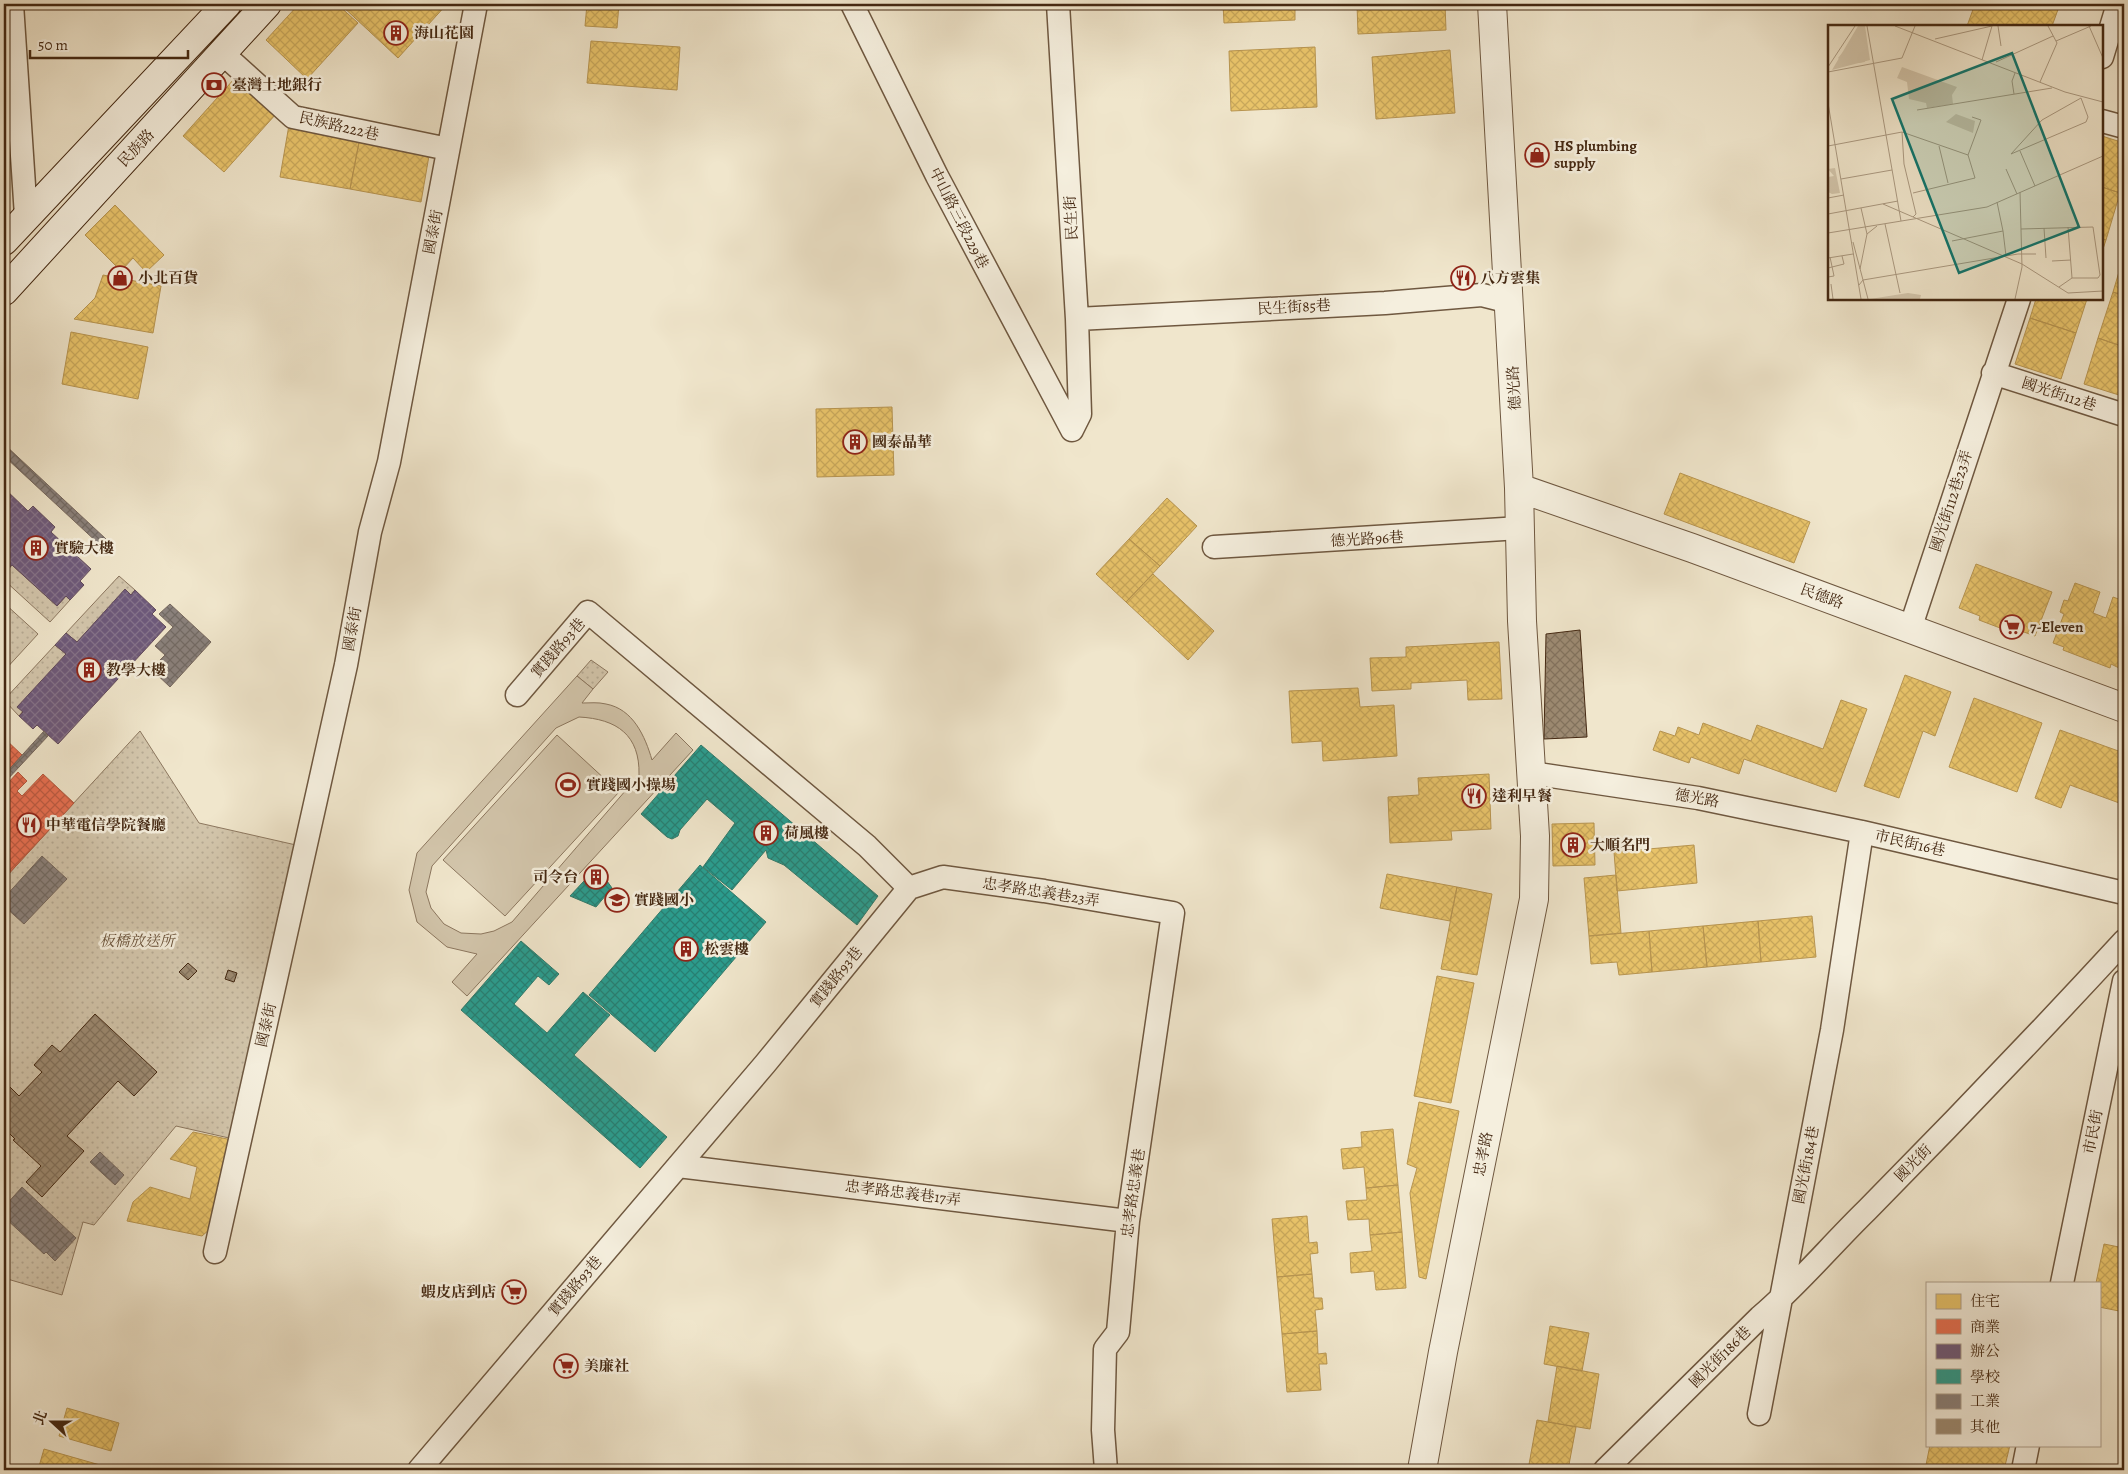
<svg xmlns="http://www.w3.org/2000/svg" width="2128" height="1474" font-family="Alegreya,'Noto Serif TC',serif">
  <defs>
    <pattern id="grass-dots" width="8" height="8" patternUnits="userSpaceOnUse" patternTransform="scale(1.25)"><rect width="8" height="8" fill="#d3c6ac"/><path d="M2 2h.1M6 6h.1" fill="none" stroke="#b6aa93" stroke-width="1.8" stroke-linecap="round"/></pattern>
    <pattern id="homes-cross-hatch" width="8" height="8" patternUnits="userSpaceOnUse" patternTransform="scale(1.25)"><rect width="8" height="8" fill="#e9c46a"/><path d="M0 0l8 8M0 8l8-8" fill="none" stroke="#c9a85b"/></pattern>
    <pattern id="shops-cross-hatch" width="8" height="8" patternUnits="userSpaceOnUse" patternTransform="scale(1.25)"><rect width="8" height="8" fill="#e76f51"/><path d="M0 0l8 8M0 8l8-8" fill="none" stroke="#bd5b42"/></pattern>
    <pattern id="offices-cross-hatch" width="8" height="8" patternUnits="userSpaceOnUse" patternTransform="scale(1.25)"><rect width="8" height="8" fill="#6d597a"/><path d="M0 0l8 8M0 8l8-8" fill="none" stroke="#84728a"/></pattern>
    <pattern id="schools-cross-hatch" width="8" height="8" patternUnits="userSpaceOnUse" patternTransform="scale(1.25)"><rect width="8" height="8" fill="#2a9d8f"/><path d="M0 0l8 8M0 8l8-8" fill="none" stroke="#268073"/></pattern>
    <pattern id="industry-cross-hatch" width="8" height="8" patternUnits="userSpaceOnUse" patternTransform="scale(1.25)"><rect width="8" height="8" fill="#8a817c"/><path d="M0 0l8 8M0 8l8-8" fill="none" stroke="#726a64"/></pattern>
    <pattern id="building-cross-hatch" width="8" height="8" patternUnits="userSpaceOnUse" patternTransform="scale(1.25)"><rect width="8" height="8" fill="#9d8b73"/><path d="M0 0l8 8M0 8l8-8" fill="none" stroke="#82725d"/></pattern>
  </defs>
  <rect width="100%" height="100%" fill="#f0e6cc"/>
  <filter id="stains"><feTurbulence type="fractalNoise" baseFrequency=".004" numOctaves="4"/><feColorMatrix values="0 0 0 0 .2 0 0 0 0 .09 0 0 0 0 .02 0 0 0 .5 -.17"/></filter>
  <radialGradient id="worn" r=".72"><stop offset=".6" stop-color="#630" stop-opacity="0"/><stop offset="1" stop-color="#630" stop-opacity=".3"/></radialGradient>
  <!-- grass -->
  <path fill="url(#grass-dots)" stroke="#8c775f" d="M12 565 57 606 66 596 70 600 50 622 4 580V574Z
    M119 576 135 590 131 595 126 590 77 642 66 633Z
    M4 603 38 634 4 671Z
    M55 645 66 654 19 716 4 700Z
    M591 660 608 672 593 689 577 676Z
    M140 731 199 823 296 845 229 1138 176 1126 94 1225 83 1222 62 1295 4 1278V879Z"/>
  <!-- pitch -->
  <path fill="#d3c6ac" stroke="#8c775f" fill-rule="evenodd" d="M577 676 593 689 582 703C590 703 598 702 606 704 633 709 645 736 652 760L676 733 693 750 467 996 452 982 477 954 447 947 417 922 409 890 417 853ZM579 717C617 719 640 735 639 775L512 922 494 931 481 934 461 933 444 924 431 908 426 892 432 866 556 728Z
    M557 735 619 792 505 916 443 860Z"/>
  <!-- homes -->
  <path fill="url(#homes-cross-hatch)" stroke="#b89550" d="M299 4H337L358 23 307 79 266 40Z
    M340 4H447L398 58Z
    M587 4H619L617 28 585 26Z
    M1223 4H1295V20L1224 23Z
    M1357 4H1445L1446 30 1358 34Z
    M1975 4H2060L2052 26H1967Z
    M591 41 680 47 677 90 587 83Z
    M1315 47 1317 107 1231 111 1229 51Z
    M1450 50 1455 113 1376 119 1372 57Z
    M235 78 276 114 224 172 183 136Z
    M289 125 360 137 350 189 280 177Z
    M2102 136 2124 143V180L2120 193 2102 187Z
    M360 137 430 150 421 202 350 189Z
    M2102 187 2120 193 2106 240 2102 239Z
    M115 205 164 255 146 272 133 258 121 271 85 235Z
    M2102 239 2106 240 2102 252Z
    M2124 255V296L2113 292Z
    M103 275 161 286 153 333 74 319 95 298Z
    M2113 292 2124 296V347L2098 338Z
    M2036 299H2087L2076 333 2030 318Z
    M2030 318 2076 333 2061 379 2015 364Z
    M71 332 148 347 138 399 62 384Z
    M2098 338 2124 347V389L2122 396 2084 384Z
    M892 407 894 475 817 477 816 409Z
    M1680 473 1810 522 1794 563 1664 514Z
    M1167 498 1197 526 1160 566 1129 539Z
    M1129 539 1160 566 1126 602 1096 574Z
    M1976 564 2052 592 2035 636 2010 627 2008 631 1979 620 1980 616 1959 608Z
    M1153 574 1214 631 1188 660 1126 602Z
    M2075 583 2100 592 2093 613 2106 618 2113 597 2124 601V654L2119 668 2111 664 2110 668 2063 650 2064 647 2053 643 2064 614 2060 612 2064 600 2068 601Z
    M1499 642 1502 699 1468 700 1467 680 1411 683V689L1372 691 1370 658 1406 657V647Z
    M1905 675 1951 692 1935 736 1923 731 1899 798 1864 786Z
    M1358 688 1360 707 1394 705 1397 756 1323 761 1322 741 1292 743 1289 691Z
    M1974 698 2042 723 2017 792 1949 767Z
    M1841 700 1867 709 1836 792 1744 759 1739 774 1691 757 1689 763 1653 750 1660 731 1675 736 1678 727 1699 735 1703 723 1751 741 1757 725 1823 749Z
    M2060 730 2124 753V798L2122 804 2070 785 2061 808 2035 798Z
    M1489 774 1491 829 1451 831 1452 840 1390 843 1388 797 1419 795 1418 778Z
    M1594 823 1595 865 1553 866 1552 824Z
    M1694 845 1697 883 1617 891 1614 852Z
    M1387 874 1457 887 1450 921 1380 908Z
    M1616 875 1621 933 1589 936 1584 878Z
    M1457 887 1492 894 1477 975 1441 969Z
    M1812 916 1816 957 1761 962 1758 921Z
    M1758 921 1761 962 1707 967 1703 926Z
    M1703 926 1707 967 1652 972 1649 931Z
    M1649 931 1652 972 1619 975 1617 962 1591 964 1589 936Z
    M1437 976 1474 983 1451 1103 1414 1096Z
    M1419 1102 1459 1111 1426 1279 1419 1277 1410 1193 1417 1168 1407 1164Z
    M1393 1129 1398 1185 1366 1188 1364 1167 1343 1169 1341 1149 1362 1147 1361 1132Z
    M193 1132 237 1141 218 1222 202 1236 127 1221 133 1202 150 1187 190 1199 197 1167 170 1159Z
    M1398 1185 1402 1232 1370 1235 1369 1219 1348 1220 1346 1201 1367 1200 1366 1188Z
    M1307 1216 1309 1243 1317 1242 1318 1253 1310 1254 1312 1274 1277 1277 1272 1219Z
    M1402 1232 1406 1288 1376 1290 1374 1271 1351 1273 1350 1253 1372 1251 1370 1235Z
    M2104 1244 2124 1248V1312L2099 1307V1283H2096Z
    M1312 1274 1314 1298H1322L1323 1309 1315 1310 1317 1331 1282 1334 1277 1277Z
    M1550 1326 1589 1333 1582 1371 1544 1364Z
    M1317 1331 1318 1354 1326 1353 1327 1364H1319L1321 1390 1287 1392 1282 1334Z
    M1557 1366 1599 1374 1590 1429 1548 1422Z
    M67 1408 119 1423 111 1451 59 1436Z
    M1537 1420 1576 1427 1568 1470H1528Z
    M1930 1445H2010L2004 1470H1925Z
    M44 1449 107 1467 106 1470H38Z"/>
  <!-- shops -->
  <path fill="url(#shops-cross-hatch)" stroke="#b65a3e" d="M4 738 22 755 4 775Z
    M18 772 27 781 17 791 22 796 43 774 74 803 4 879V779L8 783Z"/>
  <!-- offices -->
  <path fill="url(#offices-cross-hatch)" stroke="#614a5b" d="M4 488 28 511 33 506 55 527 51 532 91 569 80 581 84 585 70 600 66 596 57 606 12 565 4 574Z
    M125 589 131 595 135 590 156 610 152 614 166 627 58 744 37 725 33 729 19 716 23 712 17 707 66 654 55 645 66 633 77 642Z"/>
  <!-- schools -->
  <path fill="url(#schools-cross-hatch)" stroke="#327a6a" d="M701 745 878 896 857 925 784 865 768 858 766 850 732 890 703 867 735 823 707 799 680 830 678 836 672 839 667 837 641 814Z
    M700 865 766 922 655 1052 589 995Z
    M597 867 612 888 596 907 570 896Z
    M521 941 559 974 549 985 538 976 514 1004 547 1033 583 992 610 1015 574 1055 667 1137 640 1168 461 1010Z"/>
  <!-- industry -->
  <path fill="url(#industry-cross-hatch)" stroke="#75665c" d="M4 444 106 539 100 545 4 456Z
    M170 604 211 642 170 687 151 669 165 655 155 646 173 627 159 614Z
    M44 731 48 736 6 781 4 775Z
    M42 856 67 879 24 924 4 906V898Z
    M100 1152 124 1175 115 1185 90 1162Z
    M22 1187 76 1238 55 1261 46 1252 44 1254 4 1217V1207Z"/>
  <!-- building -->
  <path fill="url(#building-cross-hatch)" stroke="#442812" d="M1580 630 1587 737 1544 739 1546 634Z
    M188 963 197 971 188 980 179 972Z
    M228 970 237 973 234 982 225 979Z
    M95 1014 157 1072 134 1096 118 1081 67 1136 84 1151 42 1197 26 1182 41 1166 13 1140 15 1139 6 1130 8 1127 4 1123V1113L8 1109 4 1105V1092L9 1086 19 1096 42 1072 34 1065 52 1045 60 1052Z"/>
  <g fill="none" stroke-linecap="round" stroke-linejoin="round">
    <!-- minor casing -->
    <g stroke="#6f5840" stroke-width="25">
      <path id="minor" d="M12 4 26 216
        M852 4 937 176 1072 430
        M1058 4 1077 319 1080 414 1072 430
        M222 53 293 117 448 149
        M2102 57 2118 4
        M2102 121 2124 127
        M1077 319 1385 303 1482 295 1510 302
        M1993 373 2124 415
        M1214 547 1520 528
        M1910 629 2019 299
        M1531 773 1698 798 1862 832
        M909 888 943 877 1044 891 1173 913 1128 1221 1118 1332 1105 1349 1103 1430 1106 1470
        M678 1166 1128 1221
        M215 1252 346 665 370 532 389 462 476 4
        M2062 1283 2124 981
        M1759 1414 1832 1030 1862 832 2124 893
        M419 1470 765 1064 909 888 867 846 588 612 517 695
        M1605 1470 1760 1317C1798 1285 1831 1245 1867 1210 1954 1122 2040 1032 2124 941
        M2023 1470 2028 1445"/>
    </g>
    <!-- tertiary casing -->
    <g stroke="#6f5840" stroke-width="30">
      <path id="tertiary" d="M1519 488 1692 548 2124 708
        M1422 1470 1443 1352 1534 899 1535 836 1522 621 1519 488 1492 4"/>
    </g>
    <!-- secondary casing -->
    <g stroke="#442812" stroke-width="30">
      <path id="secondary" d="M4 241 227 4
        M4 291 267 4"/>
    </g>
    <!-- minor -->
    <use href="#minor" stroke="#f5efde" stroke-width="22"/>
    <!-- tertiary -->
    <use href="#tertiary" stroke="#f5efde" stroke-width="28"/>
    <!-- secondary -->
    <use href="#secondary" stroke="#f5efde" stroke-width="28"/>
  </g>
  <!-- icons -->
  <defs>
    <g id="building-ring" transform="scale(1.25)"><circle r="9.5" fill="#f5efde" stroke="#8f2418" stroke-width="1.5"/><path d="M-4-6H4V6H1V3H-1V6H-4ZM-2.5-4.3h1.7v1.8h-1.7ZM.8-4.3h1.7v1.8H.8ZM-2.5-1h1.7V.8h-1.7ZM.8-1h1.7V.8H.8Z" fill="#8f2418"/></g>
    <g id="bank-ring" transform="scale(1.25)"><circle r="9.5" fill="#f5efde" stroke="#8f2418" stroke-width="1.5"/><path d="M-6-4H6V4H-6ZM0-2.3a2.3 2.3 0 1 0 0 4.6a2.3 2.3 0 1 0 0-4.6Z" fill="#8f2418"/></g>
    <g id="shop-ring" transform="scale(1.25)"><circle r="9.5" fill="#f5efde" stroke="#8f2418" stroke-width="1.5"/><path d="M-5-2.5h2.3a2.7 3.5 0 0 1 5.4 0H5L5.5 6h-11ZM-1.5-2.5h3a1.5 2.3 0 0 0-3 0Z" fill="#8f2418"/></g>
    <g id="restaurant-ring" transform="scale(1.25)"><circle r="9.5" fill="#f5efde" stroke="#8f2418" stroke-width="1.5"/><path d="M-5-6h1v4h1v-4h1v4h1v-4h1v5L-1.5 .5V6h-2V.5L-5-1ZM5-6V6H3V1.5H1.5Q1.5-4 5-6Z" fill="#8f2418"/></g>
    <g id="supermarket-ring" transform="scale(1.25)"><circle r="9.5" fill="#f5efde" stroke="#8f2418" stroke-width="1.5"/><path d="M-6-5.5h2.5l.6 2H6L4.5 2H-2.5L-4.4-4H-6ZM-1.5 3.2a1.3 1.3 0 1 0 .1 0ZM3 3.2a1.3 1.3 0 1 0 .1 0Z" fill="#8f2418"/></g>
    <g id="stadium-ring" transform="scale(1.25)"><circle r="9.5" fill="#f5efde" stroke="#8f2418" stroke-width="1.5"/><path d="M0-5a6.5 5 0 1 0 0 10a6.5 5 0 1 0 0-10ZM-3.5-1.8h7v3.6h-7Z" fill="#8f2418"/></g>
    <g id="school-ring" transform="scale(1.25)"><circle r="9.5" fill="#f5efde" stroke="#8f2418" stroke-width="1.5"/><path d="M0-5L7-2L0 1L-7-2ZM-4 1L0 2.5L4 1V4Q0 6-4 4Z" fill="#8f2418"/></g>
  </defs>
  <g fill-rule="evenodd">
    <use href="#building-ring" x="396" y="33"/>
    <use href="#bank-ring" x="214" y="85"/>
    <use href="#shop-ring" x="1537" y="155"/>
    <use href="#shop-ring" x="120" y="278"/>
    <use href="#restaurant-ring" x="1463" y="278"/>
    <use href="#building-ring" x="855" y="442"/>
    <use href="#building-ring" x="36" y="548"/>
    <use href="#supermarket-ring" x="2012" y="627"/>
    <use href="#building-ring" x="89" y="670"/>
    <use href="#stadium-ring" x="568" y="785"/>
    <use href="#restaurant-ring" x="1474" y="796"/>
    <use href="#restaurant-ring" x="29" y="825"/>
    <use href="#building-ring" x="766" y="833"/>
    <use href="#building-ring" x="1573" y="845"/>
    <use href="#building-ring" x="596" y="877"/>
    <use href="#school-ring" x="617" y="900"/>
    <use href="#building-ring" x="686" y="949"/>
    <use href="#supermarket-ring" x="514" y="1292"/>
    <use href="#supermarket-ring" x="566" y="1366"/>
  </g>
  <g text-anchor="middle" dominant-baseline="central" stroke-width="5" stroke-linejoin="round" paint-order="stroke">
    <!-- poi labels -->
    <g font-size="15" font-weight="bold" fill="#442812" stroke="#f5efde" text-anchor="start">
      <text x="414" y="33">海山花園</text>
      <text x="232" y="85">臺灣土地銀行</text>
      <text x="1554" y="146">HS plumbing<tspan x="1554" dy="17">supply</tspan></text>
      <text x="138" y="278">小北百貨</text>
      <text x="1480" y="278">八方雲集</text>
      <text x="872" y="442">國泰晶華</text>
      <text x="54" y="548">實驗大樓</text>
      <text x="2030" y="627">7-Eleven</text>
      <text x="106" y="670">教學大樓</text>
      <text x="586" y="785">實踐國小操場</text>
      <text x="1492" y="796">達利早餐</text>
      <text x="46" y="825">中華電信學院餐廳</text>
      <text x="784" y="833">荷風樓</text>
      <text x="1590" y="845">大順名門</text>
      <text x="578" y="877" text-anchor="end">司令台</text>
      <text x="634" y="900">實踐國小</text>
      <text x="704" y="949">松雲樓</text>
      <text x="496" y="1292" text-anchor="end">蝦皮店到店</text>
      <text x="584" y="1366">美廉社</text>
    </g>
    <!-- street labels -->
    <g font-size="15" fill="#442812" stroke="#f5efde">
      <text transform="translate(339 126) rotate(13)">民族路222巷</text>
      <text transform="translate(136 148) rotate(-47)">民族路</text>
      <text transform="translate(959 218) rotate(63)">中山路三段229巷</text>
      <text transform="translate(1071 218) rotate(-93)">民生街</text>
      <text transform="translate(433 232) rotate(-79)">國泰街</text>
      <text transform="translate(1294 307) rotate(-3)">民生街85巷</text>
      <text transform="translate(1514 388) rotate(-93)">德光路</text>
      <text transform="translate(2059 394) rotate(18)">國光街112巷</text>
      <text transform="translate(1951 501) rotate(-72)">國光街112巷23弄</text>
      <text transform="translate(1367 539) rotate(-3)">德光路96巷</text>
      <text transform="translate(1822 596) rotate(20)">民德路</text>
      <text transform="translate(352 629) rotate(-80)">國泰街</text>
      <text transform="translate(558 648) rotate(-49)">實踐路93巷</text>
      <text transform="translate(1697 798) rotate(10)">德光路</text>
      <text transform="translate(1910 843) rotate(13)">市民街16巷</text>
      <text transform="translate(1041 892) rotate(9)">忠孝路忠義巷23弄</text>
      <text transform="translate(836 977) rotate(-51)">實踐路93巷</text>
      <text transform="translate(266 1025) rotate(-77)">國泰街</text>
      <text transform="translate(2093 1132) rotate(-79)">市民街</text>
      <text transform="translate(1483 1154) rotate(-79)">忠孝路</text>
      <text transform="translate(1913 1163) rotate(-45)">國光街</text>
      <text transform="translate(1806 1165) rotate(-79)">國光街184巷</text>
      <text transform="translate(903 1193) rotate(7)">忠孝路忠義巷17弄</text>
      <text transform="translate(1133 1193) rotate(-82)">忠孝路忠義巷</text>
      <text transform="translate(575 1286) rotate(-50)">實踐路93巷</text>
      <text transform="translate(1720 1357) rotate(-45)">國光街186巷</text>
    </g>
    <!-- park labels -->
    <g font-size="15" font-style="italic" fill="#685038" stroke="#f5efde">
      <text x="137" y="941">板橋放送所</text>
    </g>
  </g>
  <!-- overview -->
  <g transform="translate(1828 25)">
    <rect width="275" height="275" fill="#f0e6cc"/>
    <path d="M30 1H37L42 35 4 45ZM74 42 129 62 124 70 125 79 99 83 98 78 81 74 79 57 69 53ZM80 268 93 270 92 274H42Z" fill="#d3c6ac"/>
    <path d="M21 20 36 33 37 37 31 38 30 32 15 37 10 33Z" fill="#d3c6ac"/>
    <path d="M128 89 147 96 145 108 118 97ZM7 143 12 168 4 169 0 167V152L6 151 0 144Z" fill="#d3c6ac"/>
    <path fill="none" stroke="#ab9a82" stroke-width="1" d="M39 1 73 196M67 1 237 67 275 77M170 1 173 21M261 1 275 33M107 14 164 1M228 16 263 1M154 35 164 1M168 37 225 11M0 42 27 1M0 47 74 33 87 1M212 57 229 18 220 1M186 69 184 56 187 48M253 73 260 92 258 97 183 129 214 95ZM0 78 33 274M89 85 224 63M74 107 76 139 88 189 85 192M0 121 74 107 140 130 153 95 144 92M111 121 120 158M192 126 207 161M178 144 189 169M13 154 64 145M85 168 147 153 140 130M0 173 16 170M169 177 175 206M55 179 194 239 240 268 275 266M33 183 39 209M0 189 70 176M57 199 72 268M240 202 244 253M216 203 218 233M193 204 265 202 272 250 270 253H244L231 262M0 208 159 182 275 131M124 216 175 206 178 231M25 217 40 274M0 233 25 229M224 236 243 235M0 243 16 239 14 231M32 244 39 209 49 201M0 252 6 251 2 232M3 259 5 274M31 260 35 255 190 229H208M187 274 194 242 192 167"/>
    <path fill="#0f766e" fill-opacity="0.15" stroke="#0f766e" stroke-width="2.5" d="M184 28 251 202 131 248 64 74Z"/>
    <rect width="275" height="275" fill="none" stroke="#442812" stroke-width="2.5"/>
  </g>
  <!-- margin -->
  <rect width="2128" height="1474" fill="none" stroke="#f0e6cc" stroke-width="20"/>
  <rect x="5" y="5" width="2118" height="1464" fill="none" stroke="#442812" stroke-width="2.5"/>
  <rect x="10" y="10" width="2108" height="1454" fill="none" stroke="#442812"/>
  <!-- legend -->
  <rect x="1926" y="1282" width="175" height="165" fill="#f5efde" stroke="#ae9f8c"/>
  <rect x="1936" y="1294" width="25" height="15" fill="#e9c46a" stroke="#ae9f8c"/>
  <text x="1970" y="1306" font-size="15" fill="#442812">住宅</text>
  <rect x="1936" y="1319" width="25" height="15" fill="#e76f51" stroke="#ae9f8c"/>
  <text x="1970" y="1332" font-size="15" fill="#442812">商業</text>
  <rect x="1936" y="1344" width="25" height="15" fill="#6d597a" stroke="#ae9f8c"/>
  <text x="1970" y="1356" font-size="15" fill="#442812">辦公</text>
  <rect x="1936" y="1369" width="25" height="15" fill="#2a9d8f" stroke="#ae9f8c"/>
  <text x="1970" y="1382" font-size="15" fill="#442812">學校</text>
  <rect x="1936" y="1394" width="25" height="15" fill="#8a817c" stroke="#ae9f8c"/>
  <text x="1970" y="1406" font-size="15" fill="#442812">工業</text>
  <rect x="1936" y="1419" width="25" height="15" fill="#9d8b73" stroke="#ae9f8c"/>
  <text x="1970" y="1432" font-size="15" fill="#442812">其他</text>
  <!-- north arrow -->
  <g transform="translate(52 1422) rotate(291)" stroke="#f5efde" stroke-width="4" paint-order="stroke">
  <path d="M0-4L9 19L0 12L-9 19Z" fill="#442812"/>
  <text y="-8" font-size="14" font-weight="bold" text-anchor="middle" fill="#442812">北</text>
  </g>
  <!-- scale -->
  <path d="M30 50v8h158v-8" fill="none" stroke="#442812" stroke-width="2.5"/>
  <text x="38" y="50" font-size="15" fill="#442812" stroke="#f5efde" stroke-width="4" paint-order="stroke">50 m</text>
  <rect width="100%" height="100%" filter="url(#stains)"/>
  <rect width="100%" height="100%" fill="url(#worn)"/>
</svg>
